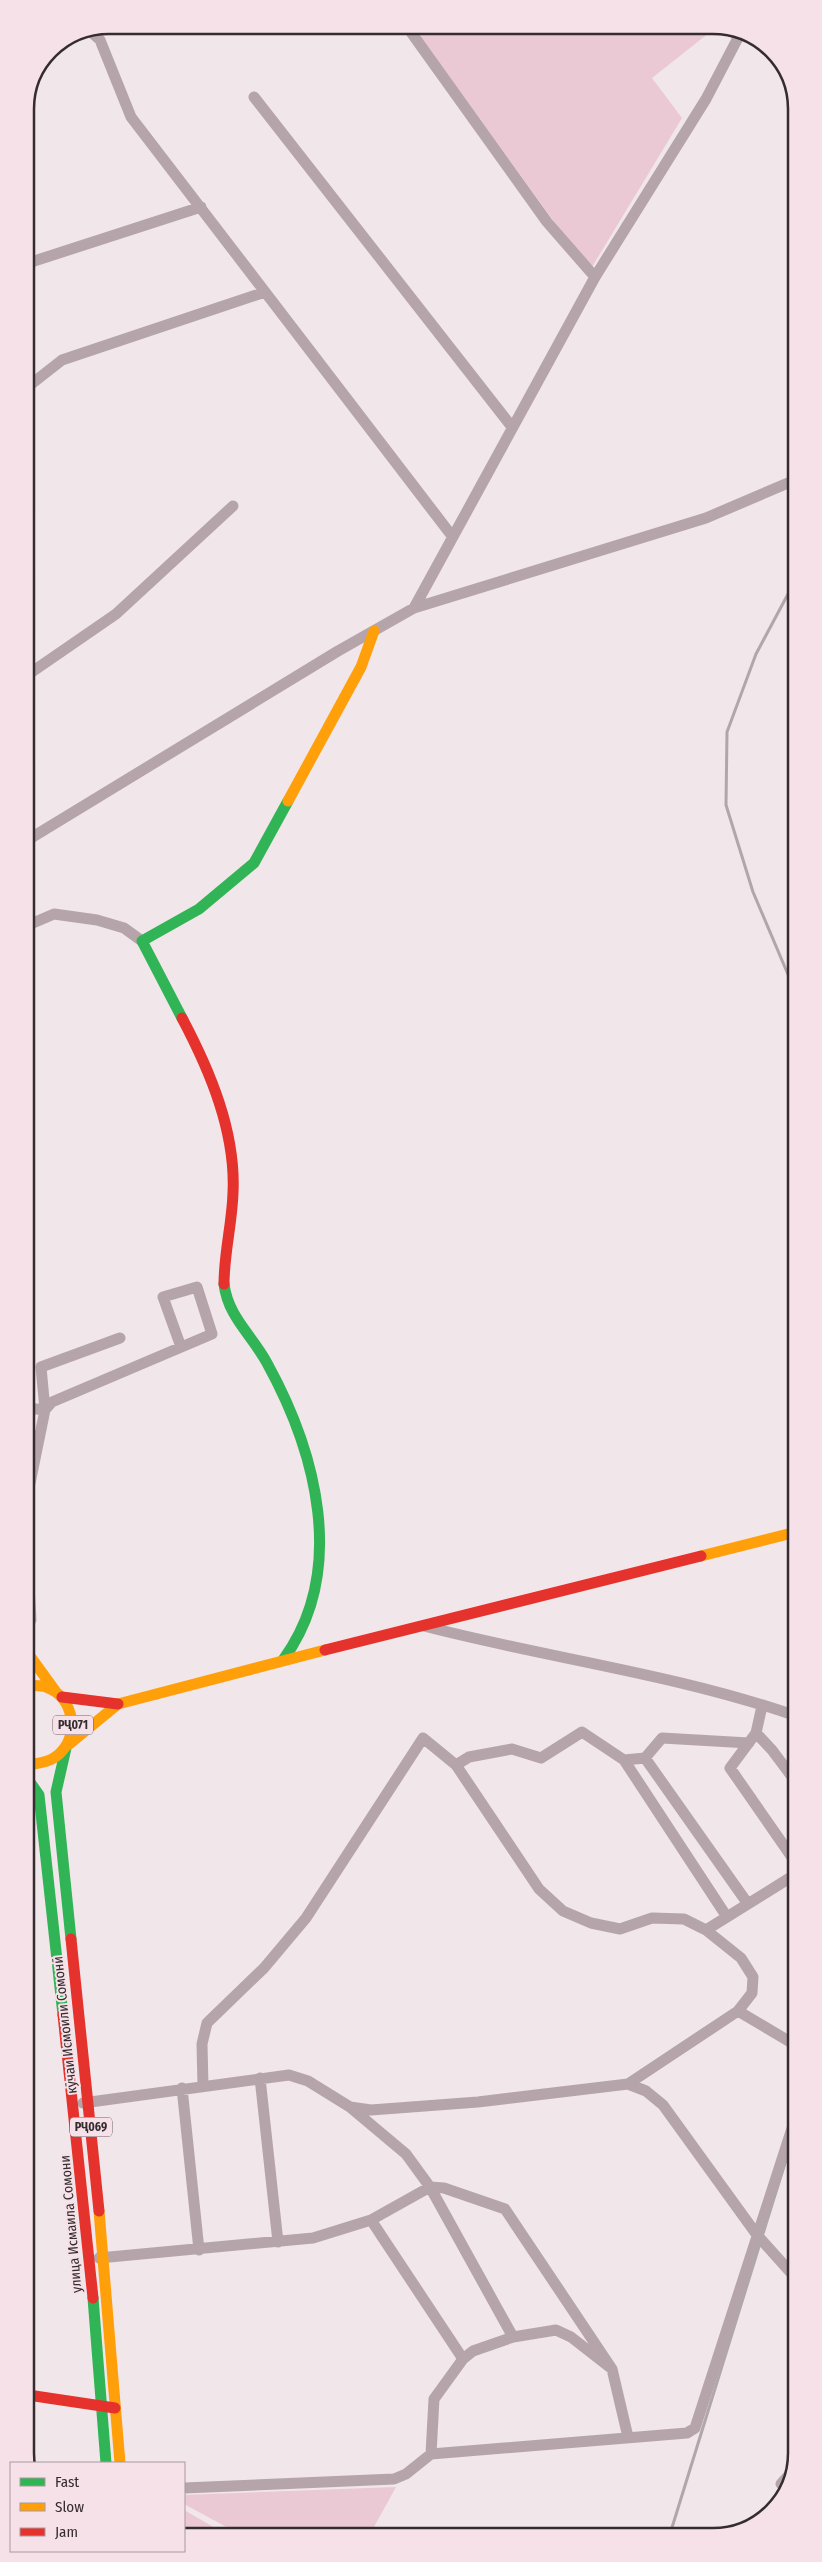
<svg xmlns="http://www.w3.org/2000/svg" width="822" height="2562" font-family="'Fira Sans Condensed',sans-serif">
  <rect width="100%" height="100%" fill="#f1e6e9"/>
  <!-- green -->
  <path fill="#ebc9d4" d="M719 25 652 78 682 118 592 267 555 223 414 28Z
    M396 2487 369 2536H243L184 2504V2495Z
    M184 2510 229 2536H184Z"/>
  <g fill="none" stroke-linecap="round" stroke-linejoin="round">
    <!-- street -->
    <path stroke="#b5a5ab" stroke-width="11" d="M408 28 547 222 595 277
      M90 31 100 40 131 117 452 536
      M254 97 512 427
      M25 264 201 207
      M25 389 62 360 265 292
      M414 608 595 277 706 99 740 34
      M26 676 116 614 233 506
      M26 841 338 651 414 608 706 518 795 480
      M26 926 54 914 97 920 124 928 142 941
      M27 1408 45 1410 41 1367 120 1338
      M27 1498 45 1410 52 1402 212 1334 197 1287 163 1297 181 1347
      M27 1550 31 1620 27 1626
      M424 1626C547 1658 676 1674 796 1716
      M762 1706 756 1733 730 1768 796 1863
      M756 1733 772 1750 796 1782
      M645 1758 748 1904
      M624 1760 727 1917
      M456 1765 469 1757 512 1749 541 1758 582 1732 624 1760 645 1758 662 1738 749 1743
      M706 1930 796 1874
      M738 2011 797 2046
      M260 2078 278 2242
      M203 2086 202 2044 207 2023 264 1968 306 1918 423 1738 456 1765 539 1889 563 1911 591 1923 620 1929 652 1918 684 1919 706 1930 741 1958 753 1977 752 1993 738 2011 628 2084
      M182 2088 199 2250
      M83 2103 289 2075 308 2081 350 2107 371 2110 478 2102 628 2084 646 2091 663 2105 757 2235 793 2275 797 2274
      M350 2107 406 2154 430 2187 513 2337
      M371 2220 463 2359
      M99 2258 313 2238 371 2220 430 2187 444 2188 505 2209 612 2369
      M795 2277 793 2269 797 2258
      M431 2454 434 2399 463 2359 473 2351 513 2337 556 2330 571 2337 612 2369 628 2437
      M781 2484 790 2474
      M184 2488 394 2479 406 2474 431 2454 687 2433 695 2428 797 2113"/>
    <!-- fast -->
    <path stroke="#30b455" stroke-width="11" d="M182 1018 142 941 199 909 254 863 288 801
      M224 1284C228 1317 252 1335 267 1363 316 1452 348 1571 283 1660
      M66 1748 56 1792 71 1939
      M27 1778 39 1795 63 2015
      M93 2298 106 2463"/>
    <!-- slow -->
    <path stroke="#ff9f0a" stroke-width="11" d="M288 801 361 667 374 631
      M701 1556 796 1532
      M27 1652 56 1692
      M27 1685C33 1686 41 1685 46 1687 72 1696 80 1731 62 1751 53 1762 40 1763 27 1765
      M68 1745 118 1704 325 1650
      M99 2211 120 2463"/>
    <!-- jam -->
    <path stroke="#e5322d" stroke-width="11" d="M182 1018C210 1071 236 1132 233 1193 232 1224 224 1253 224 1284
      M325 1650 701 1556
      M62 1697 118 1704
      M71 1939 99 2211
      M63 2015 93 2298
      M28 2395 115 2408"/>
    <!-- rail -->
    <path stroke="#b1a6a9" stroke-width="3" d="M795 587 788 594 756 654 727 732 726 805 753 892 795 991
      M670 2534 797 2124"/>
  </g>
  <g text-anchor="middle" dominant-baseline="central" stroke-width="4" stroke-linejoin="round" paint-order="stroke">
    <!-- shield labels -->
    <g fill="#f5e1e7" stroke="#6e6266" stroke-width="1">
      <rect x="53" y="1715.5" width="40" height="19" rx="4"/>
      <rect x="70" y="2117.5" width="42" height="19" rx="4"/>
    </g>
    <g font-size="12" font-weight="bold" fill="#342c2f">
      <text x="73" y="1725">РҶ071</text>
      <text x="91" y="2127">РҶ069</text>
    </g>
    <!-- street labels -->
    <g font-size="14" fill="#342c2f" stroke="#f5e1e7">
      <text transform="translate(65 2025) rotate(-96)">кӯчаи Исмоили Сомонӣ</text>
      <text transform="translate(71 2224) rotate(-95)">улица Исмаила Сомони</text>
    </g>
  </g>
  <!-- crop -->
  <path d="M0 0H822V2562H0ZM109 34H713A75 75 0 0 1 788 109V2453A75 75 0 0 1 713 2528H109A75 75 0 0 1 34 2453V109A75 75 0 0 1 109 34Z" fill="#f5e1e7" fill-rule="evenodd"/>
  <path fill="none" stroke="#342c2f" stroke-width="2.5" d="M109 34H713A75 75 0 0 1 788 109V2453A75 75 0 0 1 713 2528H109A75 75 0 0 1 34 2453V109A75 75 0 0 1 109 34Z"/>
  <!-- legend -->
  <rect x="10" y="2462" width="175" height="90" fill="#f5e1e7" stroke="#a8999d"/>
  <rect x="20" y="2478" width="25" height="8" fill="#30b455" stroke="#a8999d"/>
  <text x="55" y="2487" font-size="15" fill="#342c2f">Fast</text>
  <rect x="20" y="2503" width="25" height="8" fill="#ff9f0a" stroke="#a8999d"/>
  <text x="55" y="2512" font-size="15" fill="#342c2f">Slow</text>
  <rect x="20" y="2528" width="25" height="8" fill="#e5322d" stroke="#a8999d"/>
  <text x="55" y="2537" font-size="15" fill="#342c2f">Jam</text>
</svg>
